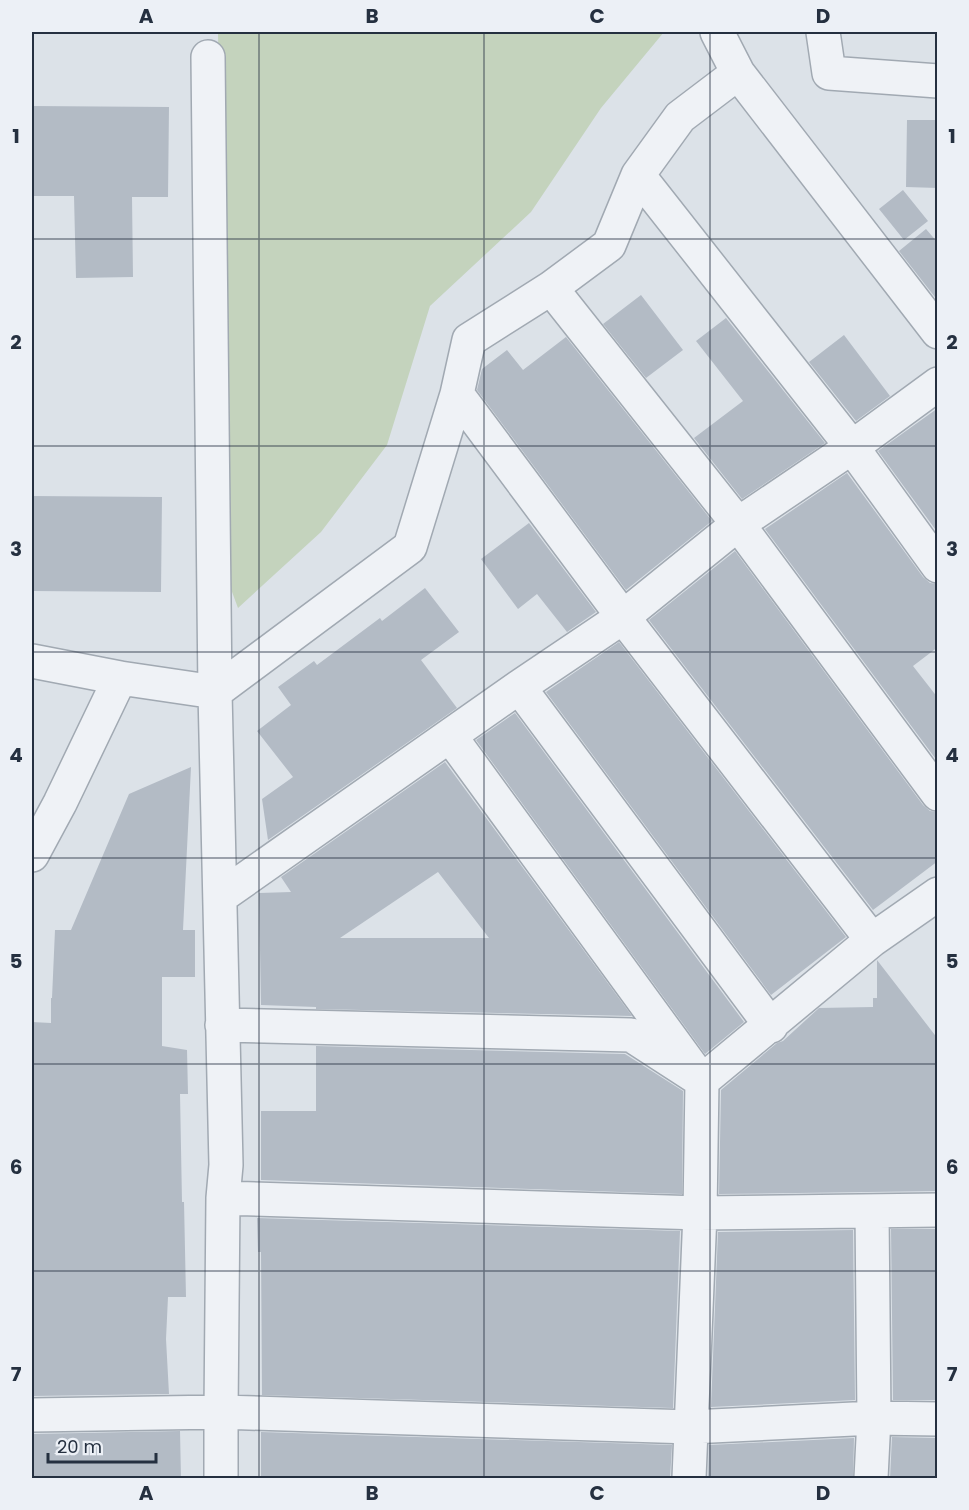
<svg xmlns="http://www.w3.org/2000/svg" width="969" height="1510" font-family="Poppins,sans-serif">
  <rect width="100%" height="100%" fill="#dce2e8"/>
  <path fill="#c4d3bd" d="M218,32H664L601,108L531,212L430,306L387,445L321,532L238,608L225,573Z"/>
  <path fill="#b3bbc5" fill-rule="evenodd" d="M32,106L169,107L168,197H132L133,277L76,278L74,196H32Z
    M907,120H938V188L906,187Z
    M903,190L928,221L904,240L879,209Z
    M926,229L938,243V301L899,251Z
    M641,295L683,350L646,378L603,324Z
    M726,318L825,443L742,499L694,438L743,401L696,341Z
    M844,335L890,396L856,421L809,362Z
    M566,337L712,521L626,590L477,390L482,369L507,350L523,370Z
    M938,408V533L878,451Z
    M847,473L923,577L930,583L938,584V647L913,666L938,698V762L765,529Z
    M32,496L162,497L161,592L32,591Z
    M529,523L596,612L567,632L537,594L518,609L481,559Z
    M735,551L923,805L930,811L938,812V861L873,910L649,620Z
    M425,588L459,632L421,660L457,708L268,840L262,799L293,777L257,731L291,705L278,687L314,661L317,665L380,618L382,621Z
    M619,642L846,937L771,995L546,692Z
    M515,713L744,1022L705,1054L476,740Z
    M445,762L632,1016L316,1009V1007L261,1005L259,893L291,892L281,877ZM438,872L489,938H340Z
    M191,767L183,930H195V977H162V1046L187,1050L188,1094H180L182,1202H184L186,1297H168L166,1339L169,1394L32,1396V1022L51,1023V998H52L55,930H71L129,794Z
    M877,960L938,1039V1191L719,1194L721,1090L777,1043L783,1041L819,1008L873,1007V998H877Z
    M316,1046L625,1054L683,1091L682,1194L261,1180V1111H316Z
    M257,1218L680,1231L673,1408L262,1395L261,1252H258Z
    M891,1229H938V1400H893Z
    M853,1230L855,1400L711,1407L718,1232Z
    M180,1431L181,1479H32V1434Z
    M261,1432L672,1445L670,1479H261Z
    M892,1437L938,1438V1479H890Z
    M854,1438L853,1479H708L709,1445Z"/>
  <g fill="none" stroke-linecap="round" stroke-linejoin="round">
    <defs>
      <path id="street" d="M717,32L738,73L938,332
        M823,32L829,73L938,81
        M638,175L852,447L938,566
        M551,288L738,524L938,794
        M457,394L623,617L872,940
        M32,661L120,678
        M519,687L771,1026
        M450,736L702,1081L700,1213L689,1478
        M32,855L60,803L120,678L215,692L410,547L457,394L469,340L551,288L609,245L638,175L680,117L738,73
        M220,897L519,687L623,617L738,524L852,447L938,384
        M222,1025L631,1035L702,1081L872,940L938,894
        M223,1198L700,1213L938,1210
        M32,1415L221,1412L223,1198L226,1165L215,692L208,57
        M221,1478V1412L691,1427L874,1418L938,1419
        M871,1478L874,1418L872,1212"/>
    </defs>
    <use href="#street" stroke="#a1a9b2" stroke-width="36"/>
    <use href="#street" stroke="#eff2f6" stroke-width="33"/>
  </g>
  <path fill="none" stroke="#253040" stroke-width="1.5" stroke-opacity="0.55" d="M259,32V1478M484,32V1478M710,32V1478M32,239H938M32,446H938M32,652H938M32,858H938M32,1064H938M32,1271H938"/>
  <rect width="969" height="1510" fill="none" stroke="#ecf0f6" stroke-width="66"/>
  <path d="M48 1453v9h108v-9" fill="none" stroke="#253040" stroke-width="3"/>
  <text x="57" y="1453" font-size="18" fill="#253040" stroke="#ecf0f6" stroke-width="4.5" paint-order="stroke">20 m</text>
  <rect x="33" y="33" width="903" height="1444" fill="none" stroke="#253040" stroke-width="2"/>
  <g font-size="20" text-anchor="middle" font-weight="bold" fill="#253040">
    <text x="146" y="23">A</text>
    <text x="372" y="23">B</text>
    <text x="597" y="23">C</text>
    <text x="823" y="23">D</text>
    <text x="16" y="143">1</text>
    <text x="952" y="143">1</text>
    <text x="16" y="349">2</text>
    <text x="952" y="349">2</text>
    <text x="16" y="556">3</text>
    <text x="952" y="556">3</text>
    <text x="16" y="762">4</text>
    <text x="952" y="762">4</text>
    <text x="16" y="968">5</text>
    <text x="952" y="968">5</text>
    <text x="16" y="1174">6</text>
    <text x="952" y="1174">6</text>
    <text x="16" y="1381">7</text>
    <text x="952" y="1381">7</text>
    <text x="146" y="1500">A</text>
    <text x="372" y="1500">B</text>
    <text x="597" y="1500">C</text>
    <text x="823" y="1500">D</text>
  </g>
</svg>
